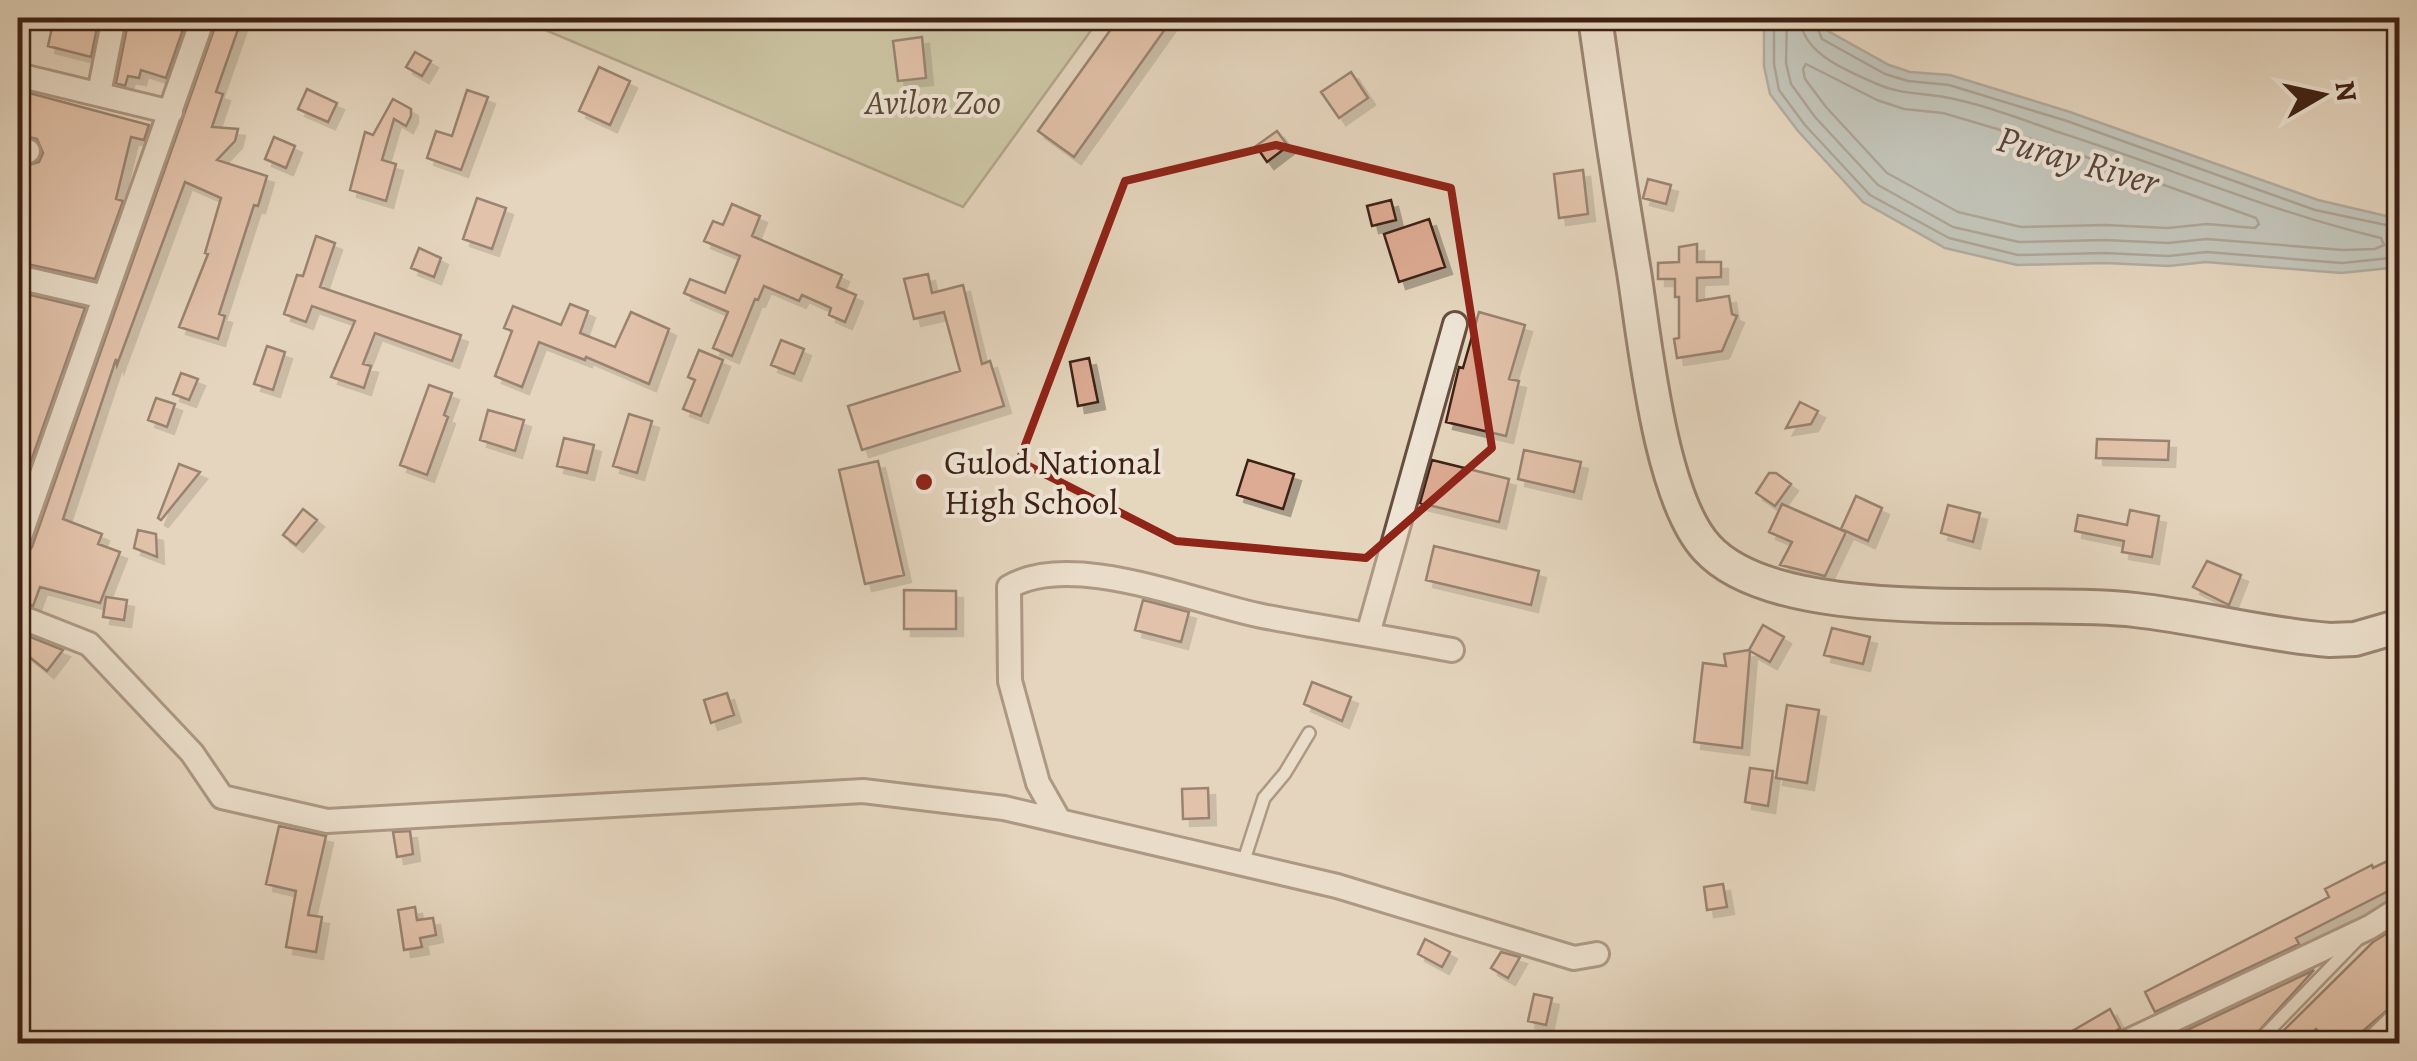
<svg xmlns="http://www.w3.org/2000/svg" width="2417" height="1061" font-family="Alegreya,serif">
  <defs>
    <filter id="shadow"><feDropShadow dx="7" dy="7" stdDeviation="0" flood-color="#0004"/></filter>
  </defs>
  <rect width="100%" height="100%" fill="#e5d6be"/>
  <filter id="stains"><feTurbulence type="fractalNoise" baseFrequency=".002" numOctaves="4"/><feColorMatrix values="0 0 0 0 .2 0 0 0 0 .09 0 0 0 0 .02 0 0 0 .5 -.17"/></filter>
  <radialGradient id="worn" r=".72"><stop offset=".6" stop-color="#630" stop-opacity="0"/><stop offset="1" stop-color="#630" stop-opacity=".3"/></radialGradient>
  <path fill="#b6bd90" stroke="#7a6f52" stroke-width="2.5" d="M517,18H1100L963,207Z"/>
  <path fill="#9cb6bd" stroke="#767a7a" stroke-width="2.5" d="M1764,18H1821L1828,31L1889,65L1910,72L1950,75L2070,112L2318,200L2399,219V267L2341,273L2206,262L2169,266L2105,263L2017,265L1945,248L1863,202L1798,131L1770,94L1764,66Z"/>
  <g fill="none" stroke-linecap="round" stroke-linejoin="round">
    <path stroke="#6d6c69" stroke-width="2.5" d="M1774,18V64L1779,90L1805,125L1870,195L1949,238L2018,255L2105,253L2168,256L2207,252L2342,263L2400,257
      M1787,18L1786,63L1791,84L1815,117L1878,185L1953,227L2019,242L2105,240L2168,243L2207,239L2343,250L2375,249L2384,245L2381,238C2271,212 2168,167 2061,133C2023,120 1983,104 1944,97C1920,93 1899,94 1877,84C1848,71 1802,54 1800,18
      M1813,18L1822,39L1885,74L1908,81L1949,85L2067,121L2315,210L2400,228
      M1806,64L1877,100L1904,109L1943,113L2058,147L2256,218L2259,224L2255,228L2207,224L2168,228L2105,225L2021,227L1958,212L1887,173L1826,107L1805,79L1803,69Z"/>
  </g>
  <path fill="#ddab93" stroke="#3e2115" stroke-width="2.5" filter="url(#shadow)" d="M54,18H99L91,57L48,46Z
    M129,18H187L166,78L141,70L139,78L128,76L125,86L116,83Z
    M218,18H242L216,92L223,94L212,127L238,129L235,141L217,160L267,176L258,206L254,205L219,314L225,316L218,339L179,327L208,254L205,253L221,198L185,182L117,365L116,359L63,519L102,534L98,544L120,552L100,603L40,587L33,606L18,601V557L27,554L32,547Z
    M1119,18H1173L1074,157L1038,131Z
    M922,37L926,78L898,81L893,41Z
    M415,52L431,61L422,76L406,67Z
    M599,67L630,81L610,125L579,111Z
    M1351,72L1368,98L1339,118L1321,92Z
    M307,89L337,103L328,122L298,109Z
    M18,90L149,125L144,140L131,137L116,199L123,201L95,279L18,262V194L25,166L39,162L43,153L37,139L18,134Z
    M467,90L488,97L461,170L427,158L436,131L452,136Z
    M393,99L411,109V116L406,126L394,119L382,160L396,164L386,201L350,190L365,132L373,135Z
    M1277,131L1288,146L1267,162L1256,146Z
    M274,137L295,146L286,168L265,159Z
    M1583,170L1588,214L1559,218L1554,174Z
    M1648,179L1671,185L1666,204L1643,198Z
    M477,198L506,208L492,249L463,239Z
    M1391,200L1396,220L1372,226L1367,206Z
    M732,204L760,216L752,236L842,275L837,287L856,295L845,322L829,315L831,308L802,295L799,301L764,286L758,300L755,299L732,356L713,348L728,312L684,293L690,279L725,293L740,256L704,241L713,221L723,225Z
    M1429,219L1445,267L1399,282L1384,234Z
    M316,236L335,243L320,287L461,335L452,361L375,333L363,364L371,366L364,388L331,377L355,321L312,306L306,322L284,314L297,275L303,276Z
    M1697,244V262H1721V277L1697,278V301L1729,296L1732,314L1737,316L1722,351L1677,358L1674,339L1679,338V297H1675V279H1658V263L1679,262V247Z
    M419,248L441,258L434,277L411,268Z
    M928,274L932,293L963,285L982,364L990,361L1004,406L862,450L848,406L960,371L944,312L914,319L904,279Z
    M18,292L85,308L18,498Z
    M570,304L588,311L580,333L615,347L631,312L669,329L649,384L586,357L585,360L539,342L522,387L495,376L512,331L504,328L513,306L561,325Z
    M1479,312L1525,325L1509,379L1519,381L1506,436L1446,422L1459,367L1463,368Z
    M781,340L804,349L794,374L771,365Z
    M267,346L285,352L273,390L254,384Z
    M699,350L723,360L701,416L683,409L695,380L688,377Z
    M1089,358L1098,402L1078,406L1070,362Z
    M181,373L198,379L189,400L173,394Z
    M429,385L452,393L444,415L448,417L427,475L400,465Z
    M156,398L175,404L167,427L148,420Z
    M1800,402L1818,411L1811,424L1786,428Z
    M488,410L524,420L515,451L480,440Z
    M629,414L652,421L637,473L613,466Z
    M564,438L594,445L587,473L557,466Z
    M2097,439L2169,441L2168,460L2096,458Z
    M1524,450L1581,462L1574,492L1518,479Z
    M1248,460L1294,474L1283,509L1237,495Z
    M1432,460L1509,479L1499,522L1420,503Z
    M878,461L904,575L865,584L839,470Z
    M179,464L200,472L161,520L158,518Z
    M1769,473H1776L1791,484L1775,506L1756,493Z
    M1856,496L1882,508L1868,541L1841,529Z
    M1782,504L1846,532L1825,576L1780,565L1792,542L1769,532Z
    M1948,505L1980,513L1973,542L1941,533Z
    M303,509L317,520L296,545L283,535Z
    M2130,510L2159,516L2152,557L2122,552L2124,541L2075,531L2078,515L2127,525Z
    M138,530L156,534L157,557L134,548Z
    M1434,546L1539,571L1531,605L1426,580Z
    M2207,561L2241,575L2229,605L2193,587Z
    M904,590L956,591V629H904Z
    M106,597L127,600L124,620L103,617Z
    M1143,600L1189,612L1181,642L1135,630Z
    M1763,625L1784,637L1770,662L1750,651L1742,748L1694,742L1703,663L1726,666L1724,654L1749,650Z
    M1832,628L1870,637L1863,664L1824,655Z
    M18,632L63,650L47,671L18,648Z
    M1312,682L1351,697L1342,721L1304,704Z
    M727,693L734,715L711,723L704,700Z
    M1787,705L1819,710L1807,783L1776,778Z
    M1750,768L1773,771L1768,806L1745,802Z
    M1208,788L1209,818L1183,819L1182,789Z
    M279,826L326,836L308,915L322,917L316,952L286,947L296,891L266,884Z
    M410,831L413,854L397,857L393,832Z
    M2400,855V885L2296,938L2299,944L2155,1012L2145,992L2329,897L2325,889L2372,865L2373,868Z
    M1723,884L1727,907L1707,910L1704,887Z
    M415,907L417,920L433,918L436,935L420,938L422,947L404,950L398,910Z
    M2394,929L2400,935V999L2356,1037L2354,1044H2330L2316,1029L2301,1044H2270L2373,942Z
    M1425,939L1450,952L1442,967L1418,954Z
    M1501,952L1520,957L1508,978L1491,968Z
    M2314,970L2247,1044H2215L2207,1035L2192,1044H2170L2168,1039Z
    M1534,994L1552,998L1546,1025L1528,1021Z
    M2110,1009L2120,1028L2110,1035L2107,1044H2050Z
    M2400,1022V1044H2377Z"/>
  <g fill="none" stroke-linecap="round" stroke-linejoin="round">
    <defs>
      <path id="lane" d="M1243,863L1264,798L1285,773L1309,733
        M2256,1044L2358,939
        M2363,1044L2400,1008"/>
      <path id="street" d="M18,75L171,112
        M99,93L114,18
        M18,149L28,151
        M18,277L104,297
        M18,542L203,18
        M18,616L89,644L192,753L222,797L327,821L863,791L1004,808L1337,886L1574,958L1597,954
        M1368,634L1455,324
        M1059,820L1038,783L1010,681L1009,587C1072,550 1193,602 1262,616C1325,628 1389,638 1452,650
        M2122,1044L2370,927L2400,908"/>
      <path id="secondary" d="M1595,18C1607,103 1620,188 1634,272C1645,342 1660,498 1707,548C1781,629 2031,597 2135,610C2200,617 2264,635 2330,640L2355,639L2400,626"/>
    </defs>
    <use href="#lane" stroke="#684e3f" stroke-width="16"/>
    <use href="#street" stroke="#684e3f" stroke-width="28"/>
    <use href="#secondary" stroke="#3e2115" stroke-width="38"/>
    <use href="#lane" stroke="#eee4d5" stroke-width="11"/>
    <use href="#street" stroke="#eee4d5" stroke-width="22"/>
    <use href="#secondary" stroke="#eee4d5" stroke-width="32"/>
  </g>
  <path d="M0 0H2417V1061H0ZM1276,145L1451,188L1492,448L1366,558L1176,541L1019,461L1125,181Z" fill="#e5d6be" fill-opacity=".55" fill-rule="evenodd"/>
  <path fill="none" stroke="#8f2418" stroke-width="8" stroke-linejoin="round" d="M1276,145L1451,188L1492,448L1366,558L1176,541L1019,461L1125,181Z"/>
  <circle fill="#8f2418" stroke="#eee4d5" stroke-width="4" cx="924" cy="482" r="10"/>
  <g text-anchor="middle" stroke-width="8" stroke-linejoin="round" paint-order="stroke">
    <g font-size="35" font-style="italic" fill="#5c4834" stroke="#eee4d5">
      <text x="933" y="114">Avilon Zoo</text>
    </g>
    <g font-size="35" fill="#3e2115" stroke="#eee4d5" text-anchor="start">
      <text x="944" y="474">Gulod National<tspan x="944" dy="40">High School</tspan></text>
    </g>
    <g font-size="38" font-style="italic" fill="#56463f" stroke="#eee4d5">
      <text transform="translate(2078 160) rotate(16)" y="13">Puray River</text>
    </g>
  </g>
  <rect width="2417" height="1061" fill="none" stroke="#e5d6be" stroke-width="60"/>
  <rect x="20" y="20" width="2377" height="1021" fill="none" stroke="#3e2115" stroke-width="5"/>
  <rect x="30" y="30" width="2357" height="1001" fill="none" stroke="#3e2115" stroke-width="2.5"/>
  <g transform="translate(2322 95) rotate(81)" stroke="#eee4d5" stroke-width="8" paint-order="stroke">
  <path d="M0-8L18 38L0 25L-18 38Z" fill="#3e2115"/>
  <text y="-15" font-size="28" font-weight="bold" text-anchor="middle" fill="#3e2115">N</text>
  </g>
  <rect width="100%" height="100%" filter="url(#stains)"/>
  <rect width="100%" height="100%" fill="url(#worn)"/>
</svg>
